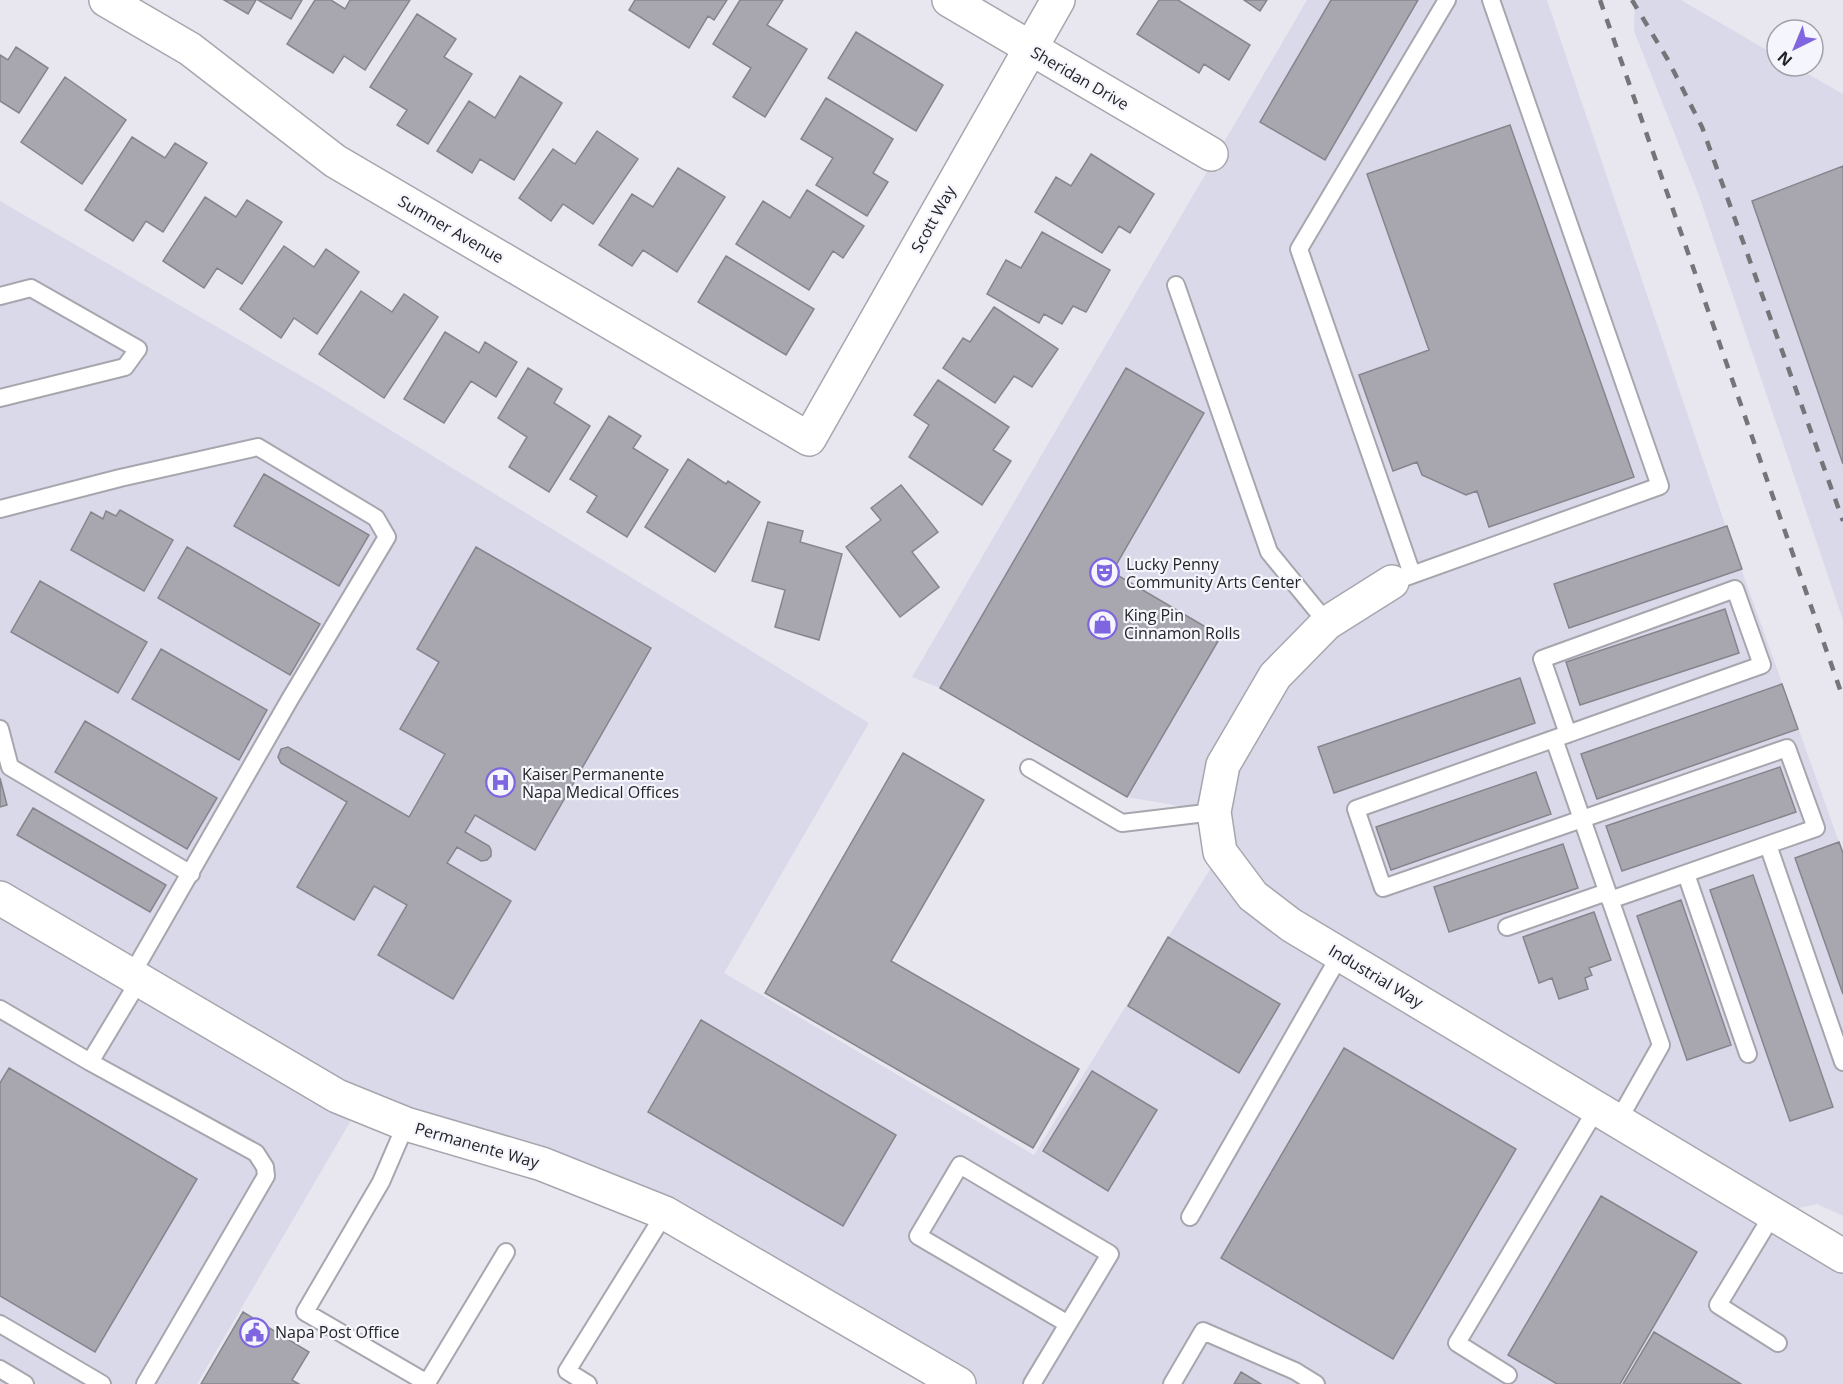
<svg xmlns="http://www.w3.org/2000/svg" width="1843" height="1384" font-family="'Open Sans',sans-serif">
  <rect width="100%" height="100%" fill="#e8e7f0"/>
  <path fill="#dad9e9" d="M1307,0H1547L1718,504L1843,853V1216L1817,1204L1774,1214L1843,1256V1384H959L665,1213L360,1105L197,1384H0V201L317,385L869,723L724,973L1034,1155L1220,853L1214,812L1127,797L940,688L912,677Z
    M1635,0H1681L1777,56V66H1794L1843,94V620L1698,193L1634,31Z"/>
  <path fill="#a8a7af" stroke="#86858d" stroke-width="1.5" d="M224,0H256L248,14Z
    M258,0H302L291,19Z
    M315,0H331L345,9L350,0H410L365,70L344,56L333,73L287,44Z
    M635,0H727L714,20L708,16L689,48L629,10Z
    M740,0H783L767,25L807,49L765,117L733,97L751,68L713,44Z
    M1159,0H1178L1250,45L1229,80L1204,64L1199,73L1137,34Z
    M1244,0H1267L1260,11Z
    M1331,0H1418L1325,160L1260,122Z
    M417,14L456,39L444,57L472,74L428,144L397,125L407,110L370,87Z
    M856,32L943,85L916,131L828,78Z
    M16,47L48,68L19,113L0,101V55L8,60Z
    M520,76L562,103L514,180L480,159L472,173L437,151L469,101L495,118Z
    M65,77L126,120L82,184L21,142Z
    M826,98L893,139L873,173L888,182L867,216L816,185L833,158L801,139Z
    M1510,125L1634,477L1489,527L1477,491L1466,495L1422,475L1417,462L1393,471L1359,375L1429,350L1367,174Z
    M597,131L638,159L593,224L563,204L551,221L519,198L553,149L575,164Z
    M132,137L165,158L175,143L207,163L163,232L146,221L133,241L85,210Z
    M1091,154L1154,194L1130,233L1119,226L1102,253L1035,212L1056,177L1071,186Z
    M1843,166V464L1752,201Z
    M678,168L725,197L677,272L643,250L632,266L599,245L632,194L653,207Z
    M807,190L864,226L843,258L833,251L809,290L736,244L763,201L790,218Z
    M205,197L236,217L247,200L282,222L242,284L217,268L204,288L163,261Z
    M1042,232L1110,270L1086,312L1073,306L1062,324L1044,314L1039,323L987,294L1006,260L1021,268Z
    M284,246L314,267L326,249L359,272L317,334L294,318L281,338L240,309Z
    M726,256L814,309L786,355L698,302Z
    M361,291L392,312L404,294L438,317L384,398L319,354Z
    M994,307L1058,349L1032,387L1014,376L995,403L943,368L963,338L970,342Z
    M445,332L479,353L485,342L517,362L496,397L471,381L444,423L404,399Z
    M528,368L562,389L554,403L590,426L549,492L509,467L527,437L498,418Z
    M1126,368L1204,413L1112,572L1221,636L1127,797L940,688Z
    M938,380L1009,427L993,450L1011,461L982,505L909,457L929,425L914,415Z
    M609,416L641,436L633,448L668,470L627,537L587,512L597,496L570,479Z
    M688,459L726,484L728,481L760,502L715,572L645,527Z
    M264,474L369,535L339,586L234,526Z
    M901,485L938,532L912,552L939,587L900,617L846,547L881,520L871,508Z
    M120,510L173,540L144,591L71,550L91,512L103,519L106,511L116,516Z
    M768,522L803,531L800,542L842,554L819,640L775,627L785,590L752,581Z
    M1727,526L1742,569L1569,628L1554,584Z
    M187,547L320,624L290,675L158,598Z
    M476,547L651,648L535,850L475,815L465,832L489,846L491,850V856L487,860L481,861L457,847L447,863L511,901L453,999L378,955L407,905L374,886L354,920L297,887L347,802L281,763L278,757L281,749L288,747L409,817L445,754L400,729L439,662L417,649Z
    M40,581L147,642L118,693L11,632Z
    M1725,609L1739,653L1580,705L1566,662Z
    M161,649L267,710L239,760L132,699Z
    M1520,678L1535,723L1334,793L1318,747Z
    M1782,684L1798,729L1597,799L1581,754Z
    M85,721L217,798L187,849L55,772Z
    M903,753L984,800L891,961L1079,1069L1033,1148L765,993Z
    M1780,767L1796,812L1622,871L1606,826Z
    M1536,772L1551,814L1391,870L1376,827Z
    M0,778L7,805L0,807Z
    M33,808L166,885L150,912L17,835Z
    M1839,842L1843,853V994L1795,858Z
    M1563,844L1578,888L1449,932L1434,887Z
    M1753,875L1833,1107L1790,1121L1710,890Z
    M1681,900L1731,1045L1687,1060L1637,916Z
    M1594,912L1611,960L1589,968L1592,975L1585,978L1588,989L1559,999L1552,978L1539,983L1523,937Z
    M1168,937L1280,1004L1239,1073L1128,1006Z
    M701,1020L896,1135L843,1226L648,1112Z
    M1344,1048L1516,1149L1393,1359L1221,1258Z
    M9,1068L197,1179L95,1352L0,1296V1083Z
    M1092,1071L1157,1110L1108,1191L1043,1151Z
    M1601,1196L1697,1252L1620,1384H1557L1508,1355Z
    M243,1312L309,1352L292,1380L299,1384H201Z
    M1654,1332L1741,1384H1623Z
    M1241,1372L1261,1384H1234Z"/>
  <g fill="none" stroke-linecap="round" stroke-linejoin="round">
    <defs>
      <path id="service" d="M1176,285L1269,552L1327,623
        M0,296L31,288L138,349L125,367L0,398
        M0,509L120,478L258,447L376,518L387,537L290,699L132,974
        M1412,574L1299,249L1447,0
        M1392,582L1660,486L1491,0
        M0,729L10,767L191,874
        M1568,734L1542,659L1735,589L1762,665L1356,809L1383,888L1787,748L1816,828L1610,900
        M1554,739L1661,1045L1618,1121
        M1029,768L1122,823L1214,812
        M1768,845L1843,1062
        M1686,874L1748,1054
        M1507,927L1607,892
        M140,979L90,1062L256,1153L265,1167L266,1176L145,1384
        M0,1009L90,1062
        M406,1124L381,1182L305,1312L427,1383L506,1252
        M1773,1214L1718,1305L1778,1343
        M1190,1217L1340,955
        M0,1324L102,1384
        M0,1369L25,1384
        M1508,1375L1457,1343L1597,1108
        M588,1384L567,1371L665,1213
        M1032,1384L1110,1254L960,1165L918,1236L1068,1324
        M1172,1384L1203,1331L1295,1371L1316,1384"/>
      <path id="minor" d="M106,0L190,49L335,161L809,439L1058,0
        M949,0L1211,154
        M1392,582L1327,623L1275,676L1223,765L1214,812L1220,852L1253,896L1291,925L1843,1256
        M0,898L337,1096L406,1124L542,1164L665,1213L959,1384"/>
    </defs>
    <use href="#service" stroke="#a7a6ae" stroke-width="20"/>
    <use href="#minor" stroke="#a7a6ae" stroke-width="36"/>
    <use href="#service" stroke="#fff" stroke-width="16"/>
    <use href="#minor" stroke="#fff" stroke-width="33"/>
    <path stroke="#747479" stroke-width="4.5" stroke-dasharray="10 10" stroke-linecap="butt" d="M1600,0L1843,698
      M1632,0L1668,60L1702,127L1843,521"/>
  </g>
  <defs>
    <symbol id="theatre-ring" viewBox="-11 -11 22 22"><circle r="9.5" fill="#f5f5fd" stroke="#8065e0" stroke-width="1.5"/><path d="M-5-5.5Q0-4 5-5.5V0Q5 5 0 6Q-5 5-5 0ZM-3.3-2.5H-1v1.5H-3.3ZM1-2.5H3.3v1.5H1ZM-2.8 1Q0 5.5 2.8 1Z" fill="#8065e0"/></symbol>
    <symbol id="shop-ring" viewBox="-11 -11 22 22"><circle r="9.5" fill="#f5f5fd" stroke="#8065e0" stroke-width="1.5"/><path d="M-5-2.5h2.3a2.7 3.5 0 0 1 5.4 0H5L5.5 6h-11ZM-1.5-2.5h3a1.5 2.3 0 0 0-3 0Z" fill="#8065e0"/></symbol>
    <symbol id="hospital-ring" viewBox="-11 -11 22 22"><circle r="9.5" fill="#f5f5fd" stroke="#8065e0" stroke-width="1.5"/><path d="M-5-5h3v3.5h4V-5h3V5h-3V1.5h-4V5h-3Z" fill="#8065e0"/></symbol>
    <symbol id="civic-ring" viewBox="-11 -11 22 22"><circle r="9.5" fill="#f5f5fd" stroke="#8065e0" stroke-width="1.5"/><path d="M-.6-6.5H3V-4.5H.6V-3L4-1V1h2V6H-6V1h2V-1L-.6-3ZM-1.2 2.5V6h2.4V2.5Z" fill="#8065e0"/></symbol>
  </defs>
  <g fill-rule="evenodd">
    <use href="#theatre-ring" x="1088" y="556" width="33" height="33"/>
    <use href="#shop-ring" x="1086" y="608" width="33" height="33"/>
    <use href="#hospital-ring" x="484" y="766" width="33" height="33"/>
    <use href="#civic-ring" x="238" y="1316" width="33" height="33"/>
  </g>
  <g text-anchor="middle" stroke-width="4.5" stroke-linejoin="round" paint-order="stroke">
    <g font-size="16" fill="#242427" stroke="#f5f5fd">
      <text transform="translate(1080 78) rotate(30)" y="6">Sheridan Drive</text>
      <text transform="translate(933 219) rotate(-61)" y="6">Scott Way</text>
      <text transform="translate(451 229) rotate(30)" y="6">Sumner Avenue</text>
      <text transform="translate(1376 976) rotate(31)" y="6">Industrial Way</text>
      <text transform="translate(477 1145) rotate(16)" y="6">Permanente Way</text>
    </g>
    <g font-size="16" fill="#242427" stroke="#f5f5fd" text-anchor="start">
      <text x="1126" y="570">Lucky Penny<tspan x="1126" dy="18">Community Arts Center</tspan></text>
      <text x="1124" y="621">King Pin<tspan x="1124" dy="18">Cinnamon Rolls</tspan></text>
      <text x="522" y="780">Kaiser Permanente<tspan x="522" dy="18">Napa Medical Offices</tspan></text>
      <text x="275" y="1338">Napa Post Office</text>
    </g>
  </g>
  <g transform="translate(1795 48) rotate(223)"><circle r="28" fill="#f5f5fd" stroke="#a1a1a7" stroke-width="1.5"/>
  <path d="M0-4.5L10 22L0 15L-10 22Z" fill="#8065e0"/>
  <text y="-9" font-size="16" font-weight="bold" text-anchor="middle" fill="#242427">N</text>
  </g>
</svg>
